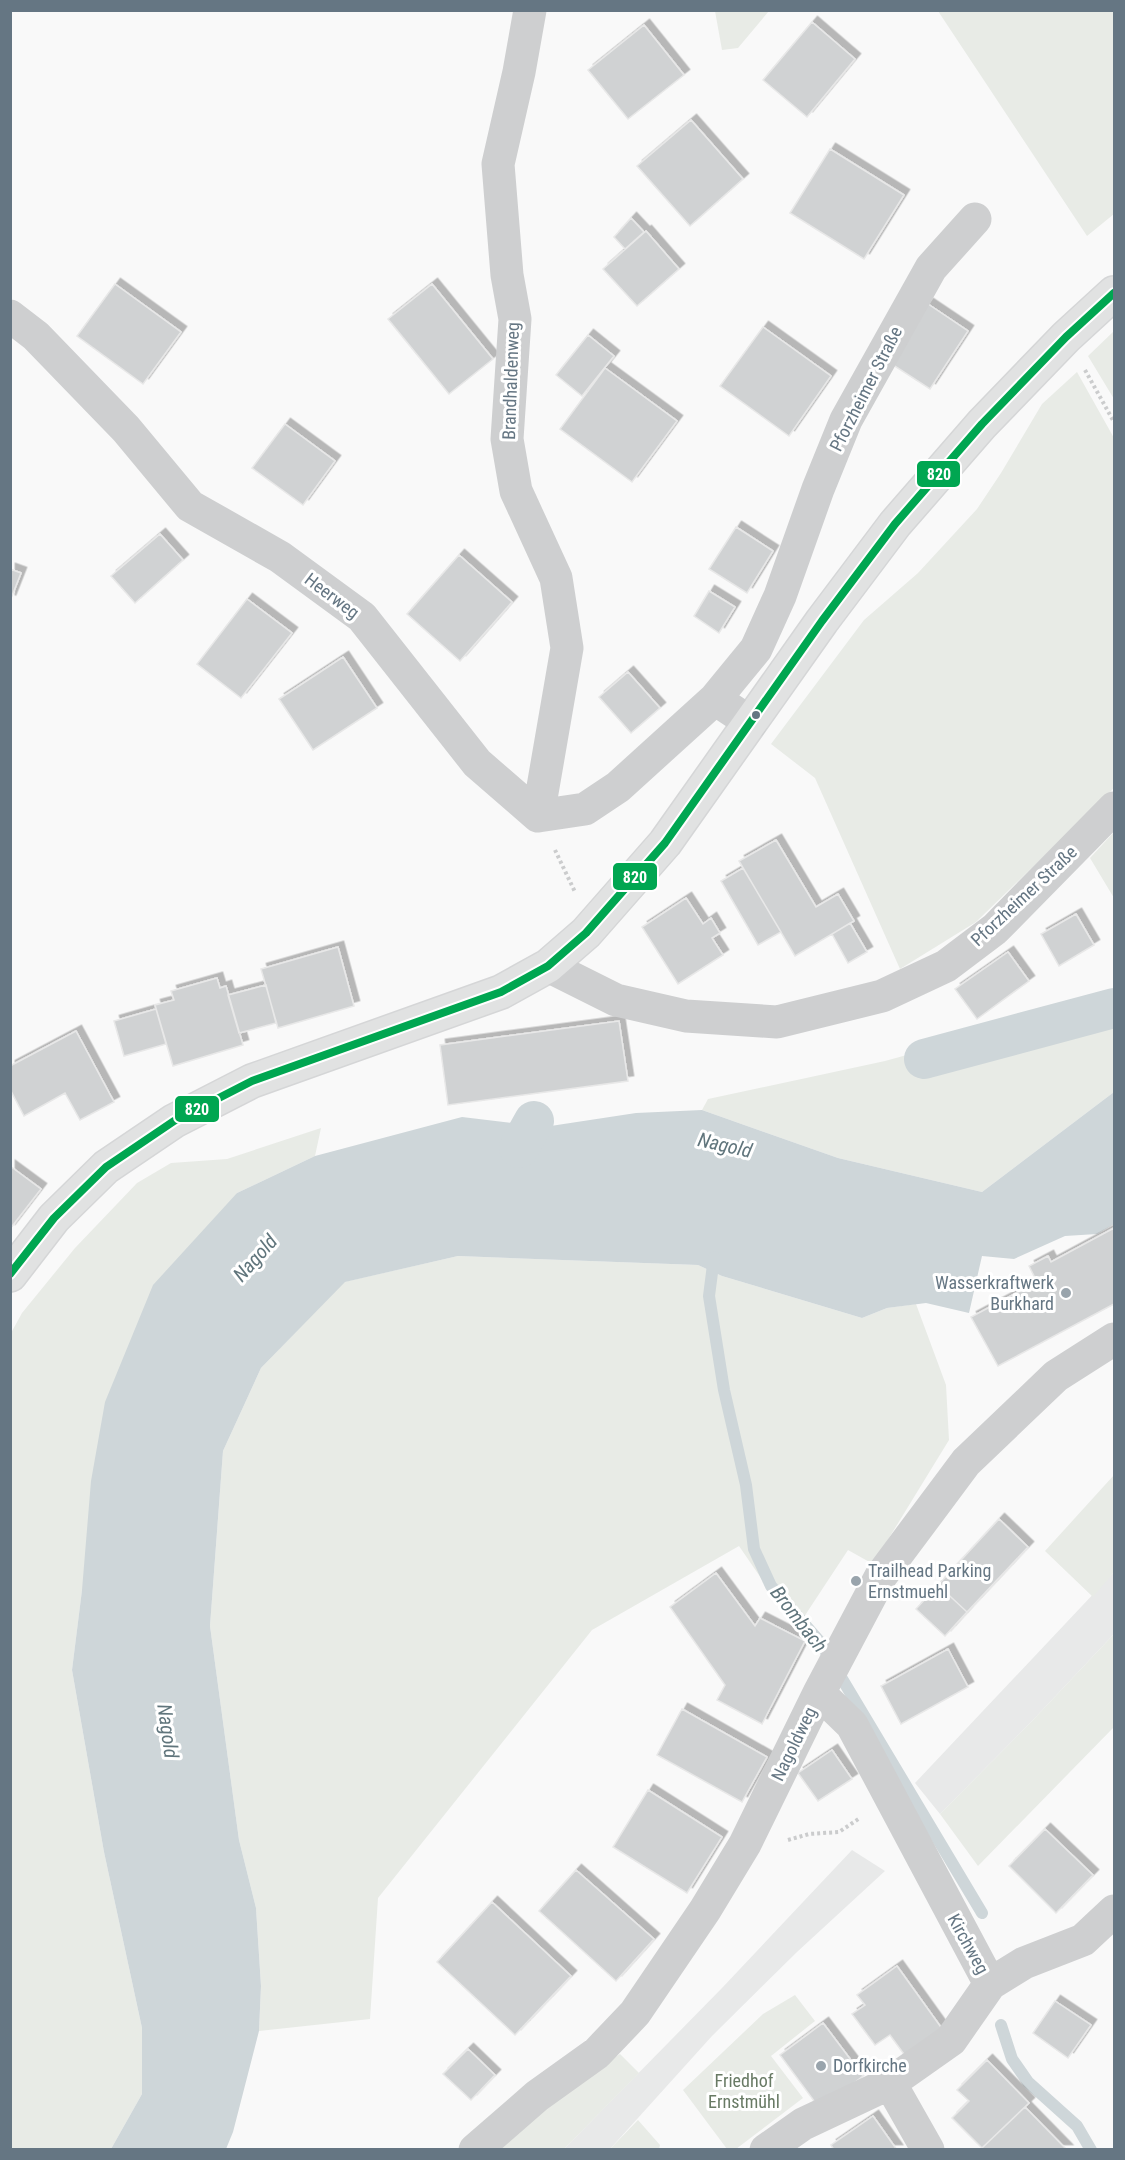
<svg xmlns="http://www.w3.org/2000/svg" width="1125" height="2160" font-family="'Roboto Condensed',sans-serif">
  <defs>
    <filter id="shadow"><feDropShadow dx="5.5" dy="-5.5" stdDeviation="0" flood-color="#0004"/></filter>
  </defs>
  <rect width="100%" height="100%" fill="#f9f9f9"/>
  <path fill="#e8e9e9" d="M1114,1572V1634L1032,1721L940,1814L915,1783Z
    M852,1850L885,1871L797,1952L712,2036L610,2149H564L722,1988Z"/>
  <path fill="#e8ebe6" d="M715,11V10L769,11L738,48L722,50Z
    M938,11H1114V214L1087,236Z
    M1114,331V399L1088,356Z
    M1077,372L1114,438V788L976,922L900,969L815,778L771,744L864,620L918,573L977,509L1001,473L1042,404Z
    M1114,832V898L1090,858Z
    M1114,1022V1092L982,1192L838,1158L702,1110L708,1099L885,1061L914,1053L925,1071Z
    M321,1128L315,1156L237,1193L82,1590L72,1670L104,1852L142,2028V2094L111,2149L11,2150V1333L22,1313L75,1248L137,1183L171,1163L227,1159Z
    M458,1256L698,1265L722,1276L862,1318L887,1308L916,1304L946,1385L949,1440L873,1564L848,1550L796,1629L739,1546L592,1630L378,1898L370,2019L259,2031L261,1986L256,1908L239,1840L210,1626L223,1451L261,1368L344,1282Z
    M1114,1475V1572L1093,1597L1045,1551Z
    M1114,1634V1727L978,1866L940,1814L1032,1721Z
    M795,1995L815,2021L771,2056L803,2098L736,2149H727L683,2090L763,2014Z
    M620,2054L639,2073L564,2149L489,2150L554,2096Z
    M638,2120L660,2145L659,2149H610Z"/>
  <path fill="#ced6d9" d="M1114,1092V1224L1097,1234L1065,1236L1014,1259L982,1256L969,1313L926,1303L887,1308L862,1318L722,1276L698,1265L458,1256L345,1282L261,1368L223,1451L210,1626L239,1840L256,1908L261,1986L259,2031L233,2132L226,2149H111L142,2094V2028L104,1852L72,1670L82,1590L91,1481L105,1402L153,1285L237,1193L315,1156L462,1117L544,1127L636,1113L702,1110L838,1158L982,1192Z"/>
  <g fill="none" stroke-linecap="round" stroke-linejoin="round">
    <path stroke="#ced6d9" stroke-width="12" d="M714,1257L709,1296L724,1390L746,1485L754,1549L771,1586L820,1642L982,1913
      M1001,2025L1012,2059L1028,2082L1077,2126L1091,2150"/>
    <path stroke="#ced6d9" stroke-width="40" d="M924,1059L1114,1008
      M519,1148L534,1121"/>
  </g>
  <path fill="#d0d2d3" stroke="#e8e8e8" stroke-width="1.5" filter="url(#shadow)" d="M812,22L855,59L807,117L763,80Z
    M644,25L684,75L628,119L588,70Z
    M691,120L743,179L690,226L637,166Z
    M830,149L904,195L864,259L790,213Z
    M631,218L644,232L625,249L614,237Z
    M646,231L679,269L637,306L603,269Z
    M115,284L181,332L143,384L77,336Z
    M432,284L493,359L449,394L388,319Z
    M928,304L968,331L930,389L890,363Z
    M763,327L831,376L789,436L720,386Z
    M588,335L614,356L582,396L556,375Z
    M605,368L677,421L632,482L560,429Z
    M285,424L335,461L303,505L252,468Z
    M736,527L773,551L747,593L709,569Z
    M160,534L183,560L135,603L111,576Z
    M459,555L512,602L460,661L407,614Z
    M10,569L21,573L10,601Z
    M709,591L735,607L719,633L694,616Z
    M247,599L292,633L241,698L197,664Z
    M343,657L377,708L313,750L279,699Z
    M628,672L660,708L631,733L599,697Z
    M776,840L816,907L838,894L854,921L795,956L739,861Z
    M743,868L781,932L758,945L721,881Z
    M686,898L703,924L711,918L720,933L712,938L723,955L678,984L642,927Z
    M1076,914L1094,945L1059,966L1041,934Z
    M850,923L867,952L848,963L832,934Z
    M338,947L354,1006L278,1028L261,969Z
    M1008,952L1029,981L977,1019L955,989Z
    M217,978L220,988L226,986L243,1045L173,1066L155,1005L174,1000L171,991Z
    M266,985L276,1023L239,1033L228,995Z
    M156,1009L166,1044L124,1056L114,1021Z
    M619,1021L628,1081L448,1105L440,1045Z
    M76,1031L114,1102L80,1120L65,1093L24,1116L10,1089V1066Z
    M10,1166L41,1189L10,1229Z
    M1114,1228V1304L998,1366L971,1317L1037,1282L1029,1266L1048,1256L1051,1262Z
    M999,1519L1028,1547L967,1612L938,1585Z
    M716,1573L755,1626L760,1618L805,1641L762,1724L717,1700L725,1685L670,1607Z
    M938,1585L967,1612L945,1636L916,1609Z
    M948,1649L968,1687L901,1724L881,1686Z
    M682,1709L767,1757L742,1802L657,1755Z
    M832,1750L852,1779L818,1801L798,1773Z
    M648,1790L722,1837L687,1893L613,1847Z
    M1045,1829L1093,1875L1056,1913L1009,1866Z
    M576,1870L654,1939L616,1981L539,1911Z
    M492,1902L571,1976L515,2035L437,1962Z
    M897,1966L943,2030L906,2057L890,2035L875,2045L852,2014L865,2005L857,1995Z
    M1055,2001L1091,2025L1068,2058L1033,2033Z
    M823,2023L863,2076L820,2109L780,2055Z
    M468,2049L495,2075L471,2100L443,2074Z
    M987,2060L1029,2103L982,2148L952,2118L969,2101L957,2090Z
    M1025,2107L1067,2150H981L982,2148Z
    M873,2116L897,2150H834L831,2145Z"/>
  <g fill="none" stroke-linecap="round" stroke-linejoin="round">
    <defs>
      <path id="major" d="M10,1275L54,1218L106,1167L174,1121L252,1081L501,992L548,966L586,933L665,843L822,621L895,524L982,424L1066,337L1114,293"/>
    </defs>
    <use href="#major" stroke="#d5d6d7" stroke-width="36"/>
    <path stroke="#cbcccd" stroke-width="4" stroke-dasharray="3 3" stroke-linecap="butt" d="M1085,370L1114,422
      M555,850L575,892
      M788,1840L809,1834L839,1832L860,1818"/>
    <path stroke="#cecfd0" stroke-width="33" d="M530,10L519,72L498,164L507,275L515,319L507,439L516,491L556,578L567,648L538,816
      M10,316L36,336L126,429L190,506L280,557L362,617L477,763L538,816
      M715,699L756,649L780,596L818,489L846,420L931,268L975,219
      M538,816L585,809L618,787L715,699L751,723
      M548,966L616,1000L686,1016L777,1022L882,996L946,966L995,929L1114,808
      M819,1693L852,1725L990,1984
      M890,2083L928,2150
      M475,2150L537,2096L597,2053L635,2013L705,1910L745,1844L819,1693L881,1576L966,1462L1056,1376L1114,1339
      M766,2150L803,2124L890,2083L951,2040L990,1984L1024,1963L1083,1940L1114,1911"/>
    <use href="#major" stroke="#e1e2e2" stroke-width="33"/>
    <defs>
      <path id="bus-1" d="M10,1274L54,1218L106,1167L174,1121L252,1081L501,992L548,966L586,933L665,843L822,621L895,524L982,424L1066,337L1114,293"/>
    </defs>
    <use href="#bus-1" stroke="#fff" stroke-width="12"/>
    <use href="#bus-1" stroke="#00a651" stroke-width="8"/>
  </g>
  <circle fill="#657683" stroke="#fff" stroke-width="2" cx="756" cy="715" r="5"/>
  <g fill="#99a4ac" stroke="#fff" stroke-width="2">
    <circle cx="1066" cy="1293" r="6"/>
    <circle cx="856" cy="1581" r="6"/>
    <circle cx="821" cy="2066" r="6"/>
  </g>
  <g text-anchor="middle" stroke-width="6" stroke-linejoin="round" paint-order="stroke">
    <g font-size="18" fill="#657683" stroke="#fff">
      <text transform="translate(511 381) rotate(-88)" y="6">Brandhaldenweg</text>
      <text transform="translate(866 389) rotate(-63)" y="6">Pforzheimer Straße</text>
      <text transform="translate(332 596) rotate(37)" y="6">Heerweg</text>
      <text transform="translate(1024 896) rotate(-43)" y="6">Pforzheimer Straße</text>
      <text transform="translate(794 1744) rotate(-64)" y="6">Nagoldweg</text>
      <text transform="translate(968 1944) rotate(61)" y="6">Kirchweg</text>
    </g>
    <g font-size="18" fill="#657683" stroke="#fff" text-anchor="start">
      <text x="1054" y="1289" text-anchor="end">Wasserkraftwerk<tspan x="1054" dy="21">Burkhard</tspan></text>
      <text x="868" y="1577">Trailhead Parking<tspan x="868" dy="21">Ernstmuehl</tspan></text>
      <text x="833" y="2072">Dorfkirche</text>
    </g>
    <g font-size="18" fill="#687a64" stroke="#fff">
      <text x="744" y="2087">Friedhof<tspan x="744" dy="21">Ernstmühl</tspan></text>
    </g>
    <g font-size="20" font-style="italic" fill="#60757c" stroke="#fff">
      <text transform="translate(725 1145) rotate(13)" y="7">Nagold</text>
      <text transform="translate(255 1258) rotate(-48)" y="7">Nagold</text>
      <text transform="translate(799 1619) rotate(52)" y="7">Brombach</text>
      <text transform="translate(168 1731) rotate(82)" y="7">Nagold</text>
    </g>
  </g>
  <g stroke="#fff" stroke-width="2">
    <rect x="916" y="460" width="45" height="28" rx="6" fill="#00a651"/>
    <rect x="612" y="862" width="46" height="29" rx="6" fill="#00a651"/>
    <rect x="174" y="1095" width="46" height="28" rx="6" fill="#00a651"/>
  </g>
  <g font-size="16" text-anchor="middle" font-weight="bold" fill="#fff">
    <text x="939" y="480">820</text>
    <text x="635" y="883">820</text>
    <text x="197" y="1115">820</text>
  </g>
  <rect width="1125" height="2160" fill="none" stroke="#657683" stroke-width="24"/>
</svg>
